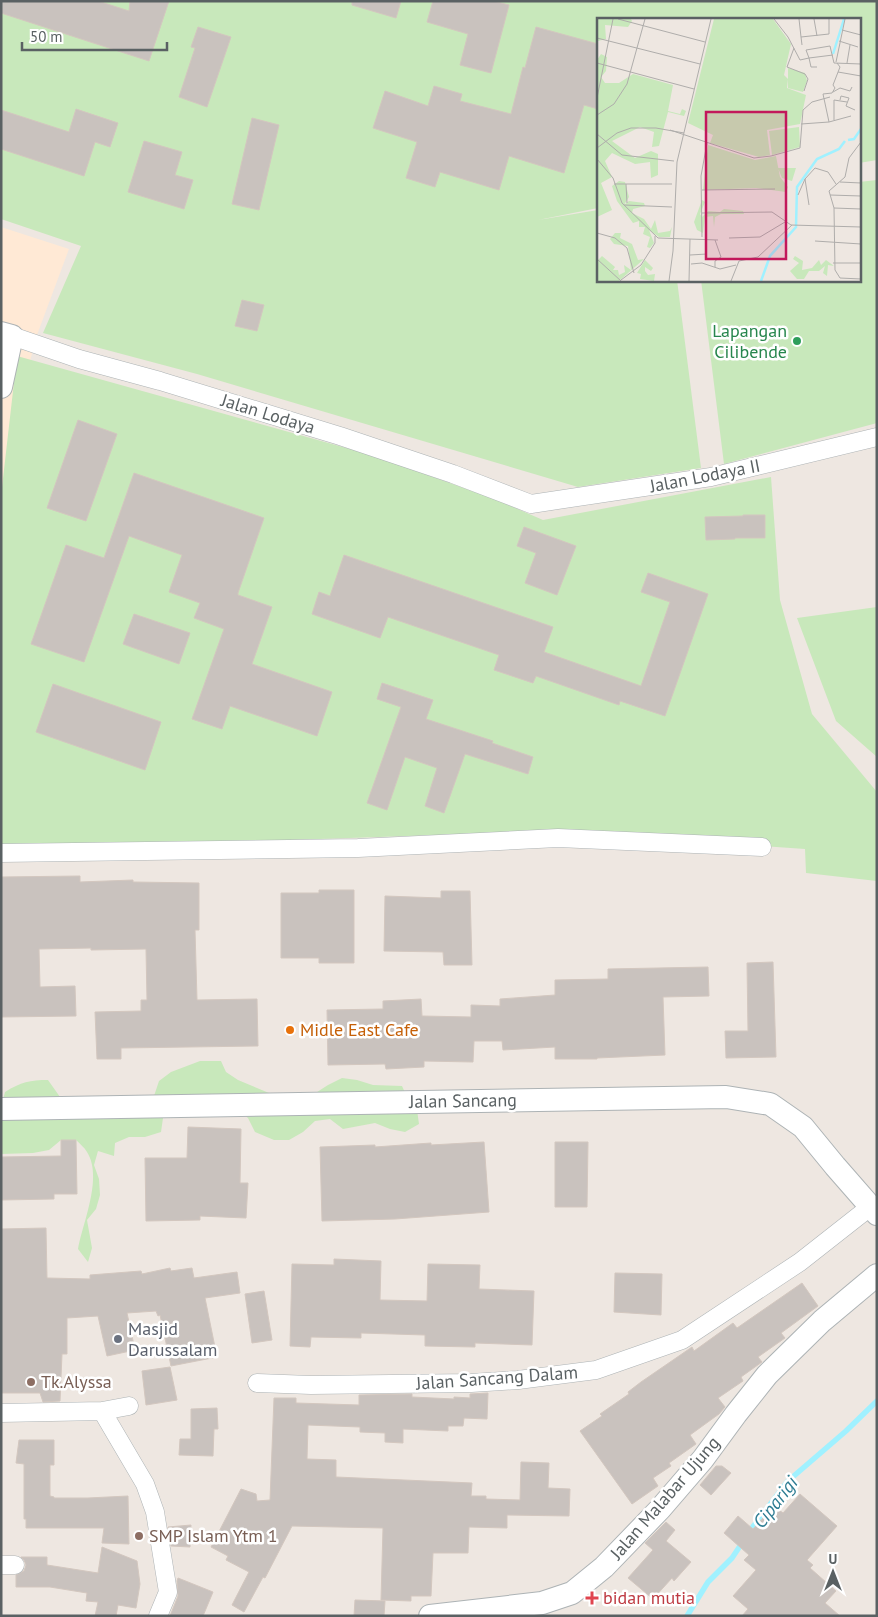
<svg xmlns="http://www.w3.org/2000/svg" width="878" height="1617" font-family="'PT Sans',sans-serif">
  <rect width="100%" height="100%" fill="#eee7e1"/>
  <path fill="#ffe9d5" d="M1,227L69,249L37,335L30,361L1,557Z"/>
  <path fill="#c8e8bb" d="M1,1H877V160L859,163V19H598V208L538,220L598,210V280H677L701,468L578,487L197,374L43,333L81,246L1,219Z
    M877,180V423L724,464L701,280H859V182Z
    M17,356L375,456L497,500L543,520L771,477L780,600L812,714L877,792V881L806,873L805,849L552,831L1,850V496Z
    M877,607V757L836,721L797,618Z
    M200,1061H221L226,1072L238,1080L269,1093L314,1094L328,1085L342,1078L357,1080L373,1085L402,1086L408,1099L417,1110L419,1124L405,1132L390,1129L375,1123L343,1129L330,1119L315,1121L303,1132L289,1140H274L255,1132L248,1118L234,1107H174L163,1118L161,1132L145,1137H129L115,1143L114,1156L98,1151L94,1165L99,1179L100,1195L96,1209L87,1220L92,1248L88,1262L78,1249C83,1222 103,1177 87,1152C84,1147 80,1144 76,1140H61L49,1150L33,1153L1,1154V1108L5,1092C21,1082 30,1080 48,1080L65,1104L154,1096L159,1081L171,1072Z"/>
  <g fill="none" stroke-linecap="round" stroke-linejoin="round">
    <path stroke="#a0f1ff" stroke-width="5.5" d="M687,1616L708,1582L732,1558L752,1528L788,1481L846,1431L877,1401"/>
  </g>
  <path fill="#c9c2be" stroke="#d3c7bf" d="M1,1H98L129,11L130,1H169L149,61L1,13Z
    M352,1H401L396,18L352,5Z
    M433,1H493L509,5L491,73L460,65L468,34L427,22Z
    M198,27L231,37L207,107L179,97L195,48L191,47Z
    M536,27L598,44V109L584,105L564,173L509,156L499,190L440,172L435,187L406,178L417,142L373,128L385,91L428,106L434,86L462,94L460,101L511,114L523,67L525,68Z
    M76,109L118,123L110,147L95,142L84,176L1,149V110L69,132Z
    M252,118L279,125L259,210L232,204Z
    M144,141L182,152L175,175L193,180L184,209L128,192Z
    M242,300L264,305L257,331L235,326Z
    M78,420L117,434L86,521L47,508Z
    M134,473L264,518L238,593V595L272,607L252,664L332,692L317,736L230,706L222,729L192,719L224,629L194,618L200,603L169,592L182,555L129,536L84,662L31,644L66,545L104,558Z
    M743,515H765V538H735V539L706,540L705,517L743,516Z
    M524,527L576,546L557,595L525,583L536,553L517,546Z
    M344,555L553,627L544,652L641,686L670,602L641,592L648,573L708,594L665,716L620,701L619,705L536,676L533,683L494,670L499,655L388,617L380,638L312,614L319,592L330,596Z
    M134,614L190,633L179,664L123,644Z
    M382,683L433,700L426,719L493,741L492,743L533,757L528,774L465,754L444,813L425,806L437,768L405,757L387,810L367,803L401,707L377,699Z
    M53,684L161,722L145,770L36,732Z
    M80,876V882L133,880V882L199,883V930H195L197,1000L257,999L258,1046L121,1048V1059H97L95,1012L141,1011V1000H147L146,949L91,950V948L39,949L40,987L75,986L76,1016L1,1017V877Z
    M319,890H354V963H319V958H281V893H319Z
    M441,891H470L472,965H444L443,952L384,951L385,896L441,898Z
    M773,962L776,1057L726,1058L725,1031H748L747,963Z
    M708,967L709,996L663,997L665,1055L597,1058V1059H555V1047L503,1050L502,1041H474L473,1062L424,1061V1067L386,1069L385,1064L328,1065L327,1010L383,1009V1001L421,999L422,1016L471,1017V1005L500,1006V999L555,995V980L608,979V969Z
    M188,1127L241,1129L240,1183H248L246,1218L200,1216V1220L146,1221L145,1158H187Z
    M61,1140H76L77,1194H54V1199L1,1200V1157L61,1156Z
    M484,1142L489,1212L395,1219L322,1221L320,1147L375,1145V1147L431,1143V1145Z
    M555,1142H588L587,1207H555Z
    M46,1228L47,1278L90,1279V1275L141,1271L142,1274L170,1268L171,1271L192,1268L194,1278L237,1272L240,1293L205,1298L217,1357L171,1366L160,1315L158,1316L156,1311L127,1313L135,1350L107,1356L98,1316L67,1318V1354H62L60,1401L43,1402L40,1393H1V1229Z
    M334,1259L381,1261L380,1300L427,1301L428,1264L480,1265L479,1289L534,1291L532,1345L475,1343V1347L425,1346V1335L361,1333V1338L311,1337L310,1347L290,1346L292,1264L334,1265Z
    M615,1273L662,1274L661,1315L614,1312Z
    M802,1283L818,1306L781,1333L785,1338L758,1357L762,1362L741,1377L743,1381L718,1398L725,1407L719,1414L690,1435L696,1444L669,1463L671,1466L653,1478L658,1486L632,1504L580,1431L602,1416L600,1414L629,1394L628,1392L641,1382L692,1347L694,1351L733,1323L737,1328Z
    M264,1291L272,1340L252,1343L245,1294Z
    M170,1367L177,1400L146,1405L142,1371Z
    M488,1393L487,1419L464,1418L463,1426H448V1431L403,1429V1443L385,1442V1433L360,1432V1427L308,1425L307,1459L336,1460V1477L472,1483L471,1496H486V1499L520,1500L521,1462L549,1463L548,1488L570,1489L569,1516L507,1515V1528L469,1527L468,1553H433L431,1596H411V1601L381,1600L383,1528L292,1526L265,1578L263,1577L244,1612L232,1605L249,1572L226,1560L228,1556L211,1547L241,1489L256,1494L257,1501L270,1500L274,1398H296V1403L359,1405V1395L412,1394V1397L454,1399V1397L470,1398V1394Z
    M217,1408L218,1429H214L213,1456L179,1455L180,1439H191V1409Z
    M19,1440H54V1465H50V1496L54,1497V1498H88L128,1496L129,1544L102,1543L104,1528H26V1519H24V1464L16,1463Z
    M716,1466H722L731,1473L711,1495L700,1485Z
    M800,1494L837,1526L807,1560L813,1565L810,1568L836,1591L825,1603L840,1616H742L748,1609L733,1596L756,1570L744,1560L749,1555L724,1533L738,1516L753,1529L774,1506L783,1513Z
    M666,1522L675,1530L666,1541L691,1562L674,1581L672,1578L653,1599L628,1578L653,1550L645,1543Z
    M191,1525L190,1547L171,1546L168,1527Z
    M102,1547L137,1561L140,1584L136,1608L118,1605L116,1616H95L98,1602L86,1601L87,1593L50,1587H16V1575L24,1571L26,1565L24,1560L21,1557H47V1565L98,1573Z
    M178,1578L213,1592L203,1616H170L178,1596L177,1581Z
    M355,1600L385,1601L384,1616H354Z"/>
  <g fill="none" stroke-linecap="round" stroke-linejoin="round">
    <defs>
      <path id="minor" d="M12,336L79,359L160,381L340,436L453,474L531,504L711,477L877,437
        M1,853L358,848L558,838L762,847
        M257,1383L311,1385L471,1383L518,1380L596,1370L682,1340L800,1262L870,1207
        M102,1411L145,1484L155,1512L168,1592L158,1616
        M1,1413L102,1411L129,1406
        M1,1565H15"/>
      <path id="tertiary" d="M1,333L12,336L1,387
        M1,1109L726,1097L770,1104L803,1127L835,1166L877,1214
        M430,1616L542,1603L572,1593L604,1567L660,1509L703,1459L736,1414L767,1375L822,1321L877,1275"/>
    </defs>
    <use href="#minor" stroke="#adb3b5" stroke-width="19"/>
    <use href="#tertiary" stroke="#adb3b5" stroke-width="24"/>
    <use href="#minor" stroke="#fff" stroke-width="18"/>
    <use href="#tertiary" stroke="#fff" stroke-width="22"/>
  </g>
  <circle fill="#2e9e5b" stroke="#fff" stroke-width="2" cx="797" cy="341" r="5"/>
  <circle fill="#e8710a" stroke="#fff" stroke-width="2" cx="290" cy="1030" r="5"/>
  <circle fill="#6b7280" stroke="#fff" stroke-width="2" cx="118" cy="1339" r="5"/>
  <g fill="#8d6e63" stroke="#fff" stroke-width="2">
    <circle cx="31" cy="1382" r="5"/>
    <circle cx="139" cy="1536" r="5"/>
  </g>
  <path fill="#e0444e" stroke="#fff" stroke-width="2" d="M589.5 1590.5h5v5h5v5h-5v5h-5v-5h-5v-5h5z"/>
  <g text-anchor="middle" stroke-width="5" stroke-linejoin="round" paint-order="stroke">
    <g font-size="18" fill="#27864d" stroke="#fff" text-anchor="end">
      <text x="787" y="337">Lapangan<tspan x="787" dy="21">Cilibende</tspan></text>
    </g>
    <g font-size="18" fill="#5a6163" stroke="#fff">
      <text transform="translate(268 414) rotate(17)" y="6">Jalan Lodaya</text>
      <text transform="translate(705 476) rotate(-11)" y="6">Jalan Lodaya II</text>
      <text transform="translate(463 1101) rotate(-1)" y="6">Jalan Sancang</text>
      <text transform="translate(497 1378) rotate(-4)" y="6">Jalan Sancang Dalam</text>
      <text transform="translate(665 1498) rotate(-49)" y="6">Jalan Malabar Ujung</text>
    </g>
    <g font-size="18" fill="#c56008" stroke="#fff" text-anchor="start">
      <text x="300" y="1036">Midle East Cafe</text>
    </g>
    <g font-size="18" fill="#5b616d" stroke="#fff" text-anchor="start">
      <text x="128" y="1335">Masjid<tspan x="128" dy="21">Darussalam</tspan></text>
    </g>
    <g font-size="18" fill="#785e54" stroke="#fff" text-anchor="start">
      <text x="41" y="1388">Tk.Alyssa</text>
      <text x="149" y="1542">SMP Islam Ytm 1</text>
    </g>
    <g font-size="18" fill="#be3a42" stroke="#fff" text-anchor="start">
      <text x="603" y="1604">bidan mutia</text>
    </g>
    <g font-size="19" font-style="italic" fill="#2e7d93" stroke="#fff">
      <text transform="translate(775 1502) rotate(-52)" y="7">Ciparigi</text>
    </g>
  </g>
  <g transform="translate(597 18)">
    <rect width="264" height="264" fill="#eee7e1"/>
    <path d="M0,1H34L35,3L31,9L8,7L9,21L1,23ZM117,1H176L194,26L187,57L191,61L190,70L209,77L203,106L170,112L173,137L162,139L113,125L116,117L91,105ZM4,36L10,39L9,53L4,59L8,65H22L36,56L76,67L71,93L83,96L85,91L89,93L87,98L71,94L62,128L55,129L57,114L43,109L15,123L38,140L54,133L61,136V157L54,160L53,144L38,146L15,135L8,143L15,159L4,165L15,192L0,199V42ZM191,50L208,55L210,63L206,74L191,70ZM202,109L203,129L175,137L172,113ZM111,127L158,142L179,138L183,159L191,169L189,174L159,170L106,172ZM181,150H199L195,163L185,160ZM22,163L28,164L32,179L27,187L32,183L47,185L48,188L36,191L35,195L47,201L54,211L58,202L61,215L73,213L75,209L73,219H62L52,212L57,225L53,230L50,229L53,219L46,216L48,209H42V203L36,205L20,183L15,168ZM105,182L108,184L103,196L105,199L111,193L123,194L127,191L146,193L147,196H124L118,199L117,209L116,198L108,199L106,215L100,212L97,204ZM18,215H24L23,220L35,226L41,242L47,241L22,263H0V243L5,238L18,249L16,252H21L22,257L28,254L27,247L34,252L31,228L17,226L13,221ZM198,238L206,243L205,252L215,250L222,242L224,247L229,242L237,248L231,247L230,258L226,255L228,248L222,253H212L207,261H200L193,253L202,245L196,241ZM48,242L56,250L54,253L48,249V253L51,257L58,256L57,263L43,261L44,256L40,255Z" fill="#c8e8bb"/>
    <path fill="none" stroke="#a0f1ff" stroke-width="2.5" d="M236,36L247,1M251,122L257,121L264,111M164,263L173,238L199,209L200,169L220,141L242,131L248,123"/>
    <path fill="none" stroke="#afadab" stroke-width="1" d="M21,1L108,24M177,1L191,19L203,42L212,40L209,32L233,28L237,45L264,46M202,1L204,19M217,1L220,18M245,12L264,17M0,20L103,46M242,23L261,29M205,27L204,19L232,16V1M197,30L190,49L208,56L211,61L207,73M239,44L248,1M0,45L97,71M250,45L253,27M220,49H214L212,40L236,37M241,54L264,58M236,74L243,70L253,73L255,69M0,80L16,1M243,82L244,78L252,80L249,88L258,92M0,97L17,86L30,66L48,1M237,102V82L250,84M232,104L226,76L235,75L238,70L236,67L243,49L240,45M204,106L232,104L254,98M73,112L157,140L174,138L203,130L206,92L215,84L233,79M0,116L25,137L77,143M264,124L252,140L248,159L232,173L237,190L238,252L243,260L264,261M0,130L20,115L34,110H59L87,115M0,141L16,160L25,185L61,220L121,222M243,164L264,165M17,166H75M29,166L30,185M105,172L178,171M201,177L208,161M233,177L264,178M27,187L75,189M212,187L208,161L218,150L231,154L239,166M237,190L264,191M105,195L175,194L194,207L264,209M0,215L18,220L30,230L37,255M105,219L104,158L110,125M132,220L163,219L188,204M218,223L264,226M93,237L110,236M0,241L24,263M236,245H264M94,246L105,245L123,251L139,247M118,249V243L124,239L118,222M24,262L44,247L58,225V218M72,263L76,233L80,144L114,1M92,263L93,221M134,263L142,243L161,239L195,207"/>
    <path fill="#c2185b" fill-opacity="0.15" stroke="#c2185b" stroke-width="2.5" d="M109,94H189V241H109Z"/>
    <rect width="264" height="264" fill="none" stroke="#5a6163" stroke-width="2.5"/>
  </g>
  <rect width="878" height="1617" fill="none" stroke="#5a6163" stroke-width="5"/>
  <g transform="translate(833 1572)" stroke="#ffffff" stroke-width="4" paint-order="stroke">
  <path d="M0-4L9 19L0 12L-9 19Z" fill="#5a6163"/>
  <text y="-8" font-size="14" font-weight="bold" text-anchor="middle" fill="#5a6163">U</text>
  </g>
  <path d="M22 42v8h145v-8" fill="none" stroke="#5a6163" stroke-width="2.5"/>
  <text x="30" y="42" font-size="15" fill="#5a6163" stroke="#ffffff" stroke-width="4" paint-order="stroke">50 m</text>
</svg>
